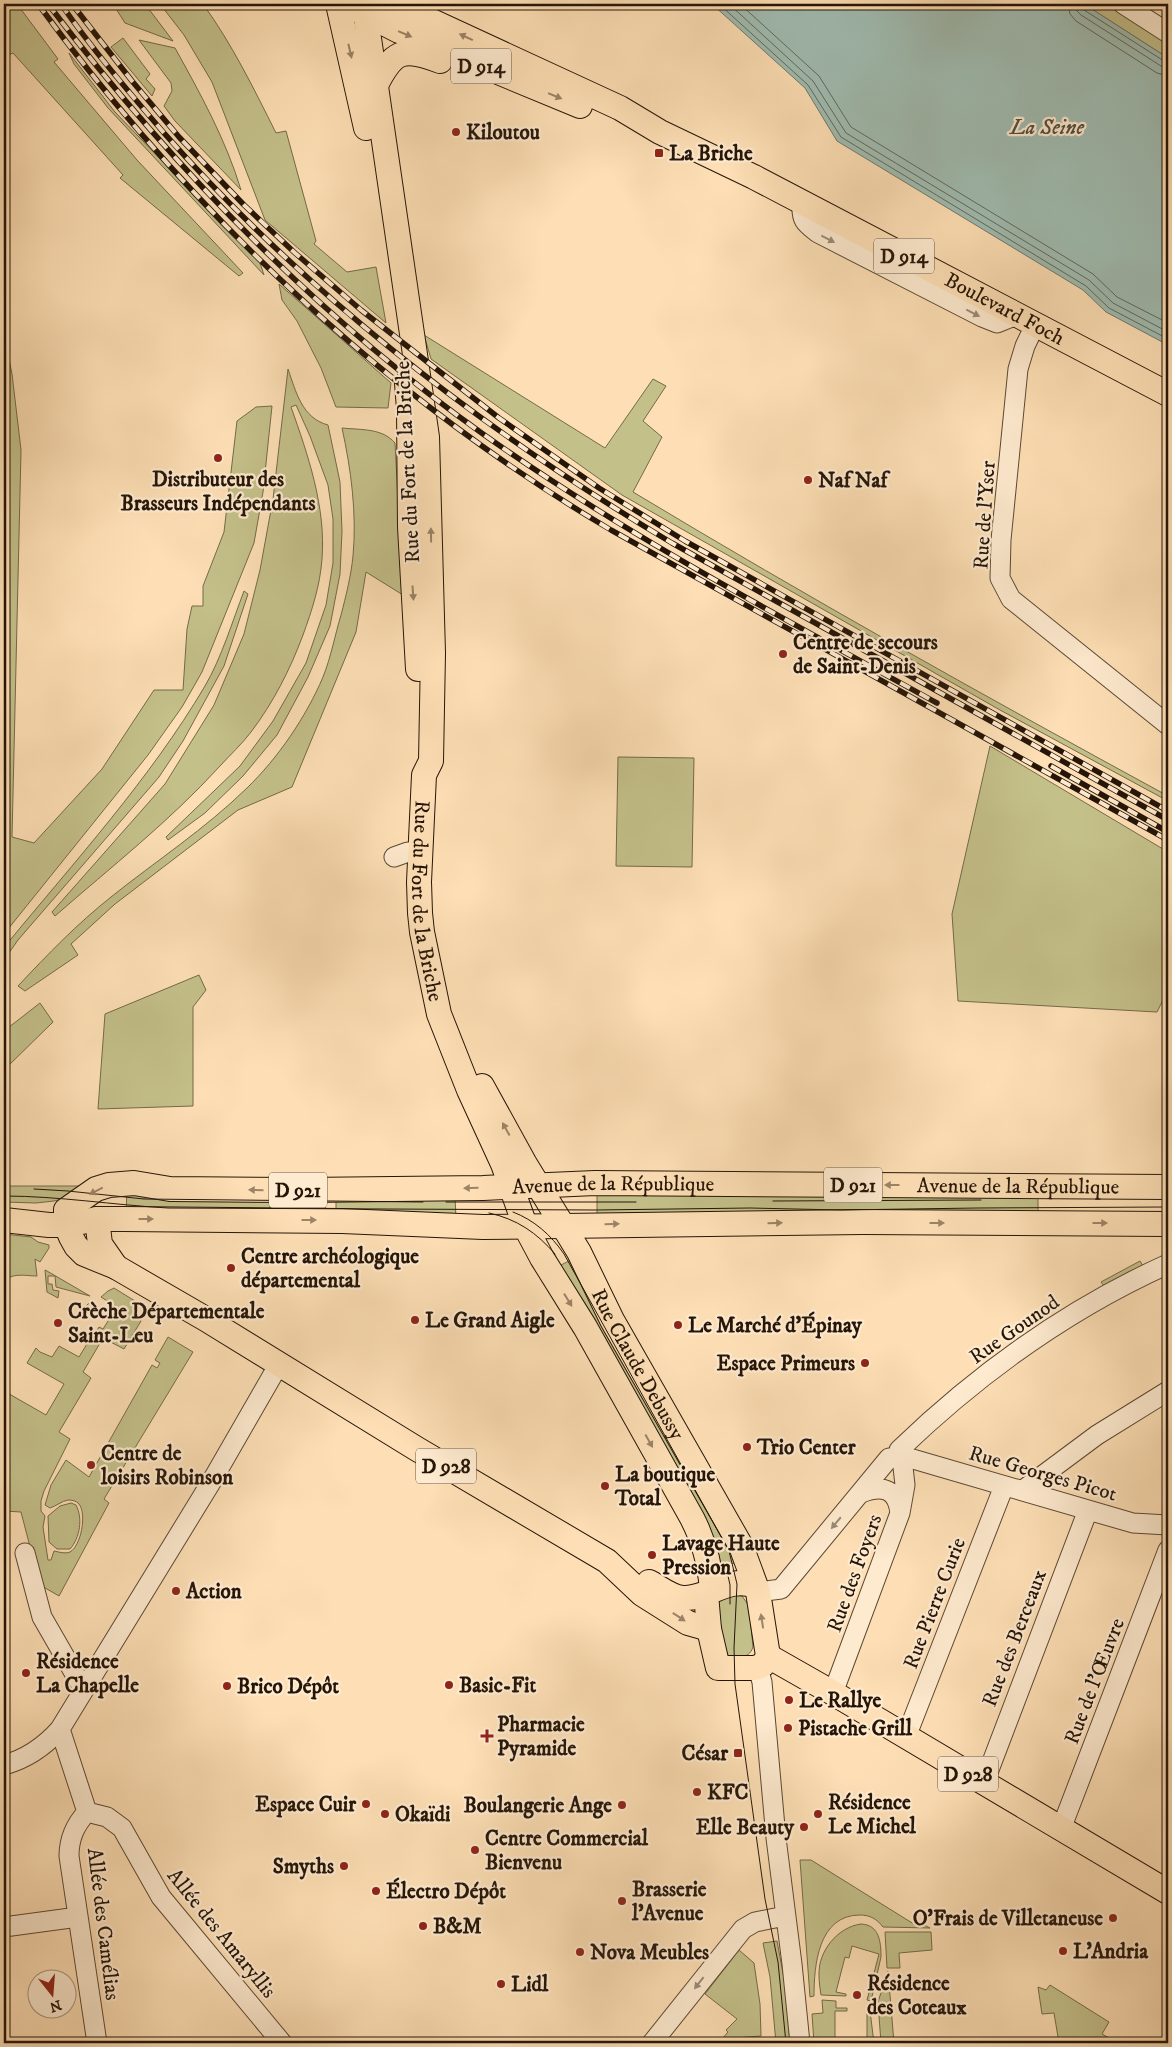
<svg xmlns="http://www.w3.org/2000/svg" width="1172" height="2047" font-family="'IM FELL DW Pica',serif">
  <rect width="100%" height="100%" fill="#fedfb5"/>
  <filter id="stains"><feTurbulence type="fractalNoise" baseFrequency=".004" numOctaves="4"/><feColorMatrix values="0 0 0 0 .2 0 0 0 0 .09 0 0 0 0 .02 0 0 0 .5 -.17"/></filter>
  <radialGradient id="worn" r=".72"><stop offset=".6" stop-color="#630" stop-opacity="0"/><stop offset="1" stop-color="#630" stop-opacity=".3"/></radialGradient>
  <path fill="#c4c08a" stroke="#746a49" d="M4,4H17L58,59L54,62L137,160L243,273L239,276L120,178L123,175L13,53L4,57Z
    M113,4H145L173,41L125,23Z
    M160,4H203C232,44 254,89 276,133L286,131L316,241L314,244L347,272L376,267L386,323L265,220L212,82L184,35Z
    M1084,4H1112L1168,38V58Z
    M123,38L150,74L146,79L155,89L152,96L111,47Z
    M139,40L175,48C200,93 226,140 241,190L175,121L164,106L172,91L171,83Z
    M69,53L115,112L260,263L264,275L108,108L74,64Z
    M279,284L391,383L388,408L336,407L321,368L297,321L282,300Z
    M4,334L12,374L21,450L12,837L34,843L102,769L154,690H183L187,629L192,606H203V586L224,532L237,421L256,407L272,406L263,492L254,543L202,672L182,707L148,755L4,934Z
    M424,335L605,448L653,379L666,386L643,421L662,437L633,492C809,598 988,698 1168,796V801L1000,710L622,495L431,359Z
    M288,369C296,392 302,418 328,425L340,482L342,531L340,574L330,626L308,677L277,735L243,776L205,813L168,840L166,837L240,766L273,721L306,663L326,605L333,563V519L328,485L310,436L296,405L291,407C308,455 326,507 322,559C320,586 312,610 303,635C290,670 273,703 251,732C242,744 230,755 220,766C170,821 111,867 55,916L52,912L165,784L214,705L244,634L260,570L273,499Z
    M342,428C362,430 382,428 395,443L403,595L366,572L356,632L292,787L238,810L115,904L71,944L78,955L25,991L18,986C48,954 77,924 111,897C156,861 205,829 247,788C278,758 306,717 323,677C331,657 335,635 341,615C346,596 351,576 353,556C357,514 351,469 342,428Z
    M244,591L248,594L224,666L183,741L159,777L18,940L4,960V948L6,945C75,861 150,779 205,686C221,659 233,620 244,591Z
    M990,746L1168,852V990L1157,1012L958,1001L952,914Z
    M618,757L694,758L692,867L616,866Z
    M199,975L206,990L193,1007V1106L98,1109L105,1014Z
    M40,1003L53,1022L4,1070V1031Z
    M4,1186H87L66,1198L54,1201L36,1203L4,1202Z
    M597,1188L1038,1191V1217H597Z
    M127,1190L270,1195V1213H126Z
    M326,1195L325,1213H281V1196Z
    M336,1196H455L456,1219L336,1213Z
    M4,1234L31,1237L38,1242L49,1245V1248L40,1262L35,1259L37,1276C25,1276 12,1272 4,1282Z
    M575,1258L741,1563L716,1565L555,1268Z
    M1140,1261L1143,1266L1105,1287L1101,1282Z
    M45,1270L47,1271L90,1296L56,1287L55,1276H48V1284H52L53,1290L59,1291L58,1298L47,1292Z
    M114,1288L135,1301L137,1313L141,1321L124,1349L103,1338L83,1372L91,1378L59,1432L70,1439L44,1491L41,1501V1511L45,1516L43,1527L48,1560H51L54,1551C59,1552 65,1554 70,1552C81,1546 87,1514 79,1504C77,1501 72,1500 68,1500C62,1501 56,1506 50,1508L45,1505L51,1485L66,1460L89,1477L152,1365L157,1368L160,1363L155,1360L168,1337L193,1352L104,1499L109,1503L59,1596L40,1585L21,1512L4,1511V1391L46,1415L64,1384L27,1363L36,1348L40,1352L52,1357L59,1346L79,1357L90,1339H92L99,1327L103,1329L117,1307L101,1297L108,1291Z
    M90,1302L98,1306L97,1310L101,1313C95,1318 91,1320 83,1312V1309Z
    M71,1503L76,1505C83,1518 80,1538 70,1549H57L49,1542L48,1516L60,1506Z
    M728,1595L742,1596L749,1606L753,1647C749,1660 734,1659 723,1655L718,1600Z
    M800,1860H811L917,1926L918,1922L930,1928L883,1927C877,1919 870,1915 860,1915C818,1915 814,1966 814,1996L810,1997Z
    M861,1924C879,1925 881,1941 881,1957L871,2001L867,2000L879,1954L852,1946L849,1958L845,1957L836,1992L846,1994V1996L821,1995C820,1988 819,1982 819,1975C818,1951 838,1927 861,1924Z
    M885,1932H931L932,1950L899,1953L900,1968H887Z
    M777,1941L785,1984L790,2043H776L770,1977L763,1943Z
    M739,1950L754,1963L760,2004L761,2036L722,2039L728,2032L726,2030L737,2019L705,1994Z
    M888,1971L894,2043H881L878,2002Z
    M1050,1985L1109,2022L1102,2034L1118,2043H1059L1054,2013L1042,2014L1038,1987L1046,1990Z
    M822,2000L836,2001V2008H847V2011H835V2043H814L812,2014L823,2013Z
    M867,2011H870L874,2043H867Z"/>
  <path fill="#a0bcb1" stroke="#6f796d" d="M712,4H1084L1168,58V345L1106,312L1083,290L837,141L805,88Z"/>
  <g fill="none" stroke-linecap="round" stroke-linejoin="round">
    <path stroke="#62685c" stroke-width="1" d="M719,4L808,85L841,137L1086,286L1109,308L1168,339
      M729,4L813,81L846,133L1089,280L1113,303L1168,332
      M740,4L819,76L851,127L1093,274L1117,297L1168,323
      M1068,4L1070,14L1076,21L1157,73L1168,76
      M1075,4L1077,11L1081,15L1161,66L1168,68
      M1082,4L1084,10L1164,61L1168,62"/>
    <defs>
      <path id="minor" d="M1123,4L1168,33
        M802,203C801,221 805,223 818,233L982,317L997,323L1019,314
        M1036,323L1025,346L1018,369L1001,540L1000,578L1011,599L1168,725
        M394,857L408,852L421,854
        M899,1450C978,1374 1068,1309 1168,1264
        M906,1457L1133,1523L1168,1525
        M1023,1490L1097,1435L1168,1391
        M861,1493C882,1485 897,1488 900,1513
        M25,1553L42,1617L84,1690
        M758,1592L781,1589L889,1458
        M758,1668L762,1682L776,1838L792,1964L800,2043
        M833,1693L900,1513L905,1485L903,1467
        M60,1729L87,1812
        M906,1737L1004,1486
        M4,1765C26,1759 44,1747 60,1729L210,1484L279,1364
        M984,1783L1088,1510
        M87,1812L107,1817L122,1828L161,1897L282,2043
        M87,1812C75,1825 69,1838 69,1856L97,2043
        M1061,1829L1168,1550
        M4,1927L78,1917
        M652,2043L743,1929L755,1922L785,1916"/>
      <g id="major">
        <path d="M338,4L366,128"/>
        <path id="s1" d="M364,4L427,437L433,653L431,761L424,775L419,882L420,913L422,932L439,1014L469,1090L503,1164L526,1228L542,1258L585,1327L692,1518C704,1541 710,1564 712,1590"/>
        <path id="s2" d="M395,4L620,108L660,132L754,177L1168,394"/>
        <path d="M354,8L399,31L580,106"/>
        <path d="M375,87C393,51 402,46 440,61"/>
        <path d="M407,383L409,409L410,527L418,669"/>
        <path id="s3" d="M482,1086L525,1164L579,1252L612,1320L741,1546L758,1592L768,1656L763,1665L755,1668H718L709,1629L706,1594"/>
        <path id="s4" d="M66,1210L96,1189L109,1185L134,1183L170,1189L304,1190L483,1188L595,1183L1168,1187"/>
        <path d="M66,1211V1225L71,1237L76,1246L84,1254L116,1267L204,1318L417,1449L607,1561L642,1594L688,1623L709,1629"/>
        <path d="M97,1219L100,1244L116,1267"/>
        <path d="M4,1220L49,1225H66L97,1219H123L342,1221L483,1227L863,1222L1168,1224"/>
        <path d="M649,1582C659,1587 672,1598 684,1598C708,1599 729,1575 755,1586"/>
        <path d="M768,1656L833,1693L1168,1892"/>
      </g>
    </defs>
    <use href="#minor" stroke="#5b4833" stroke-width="21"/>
    <use href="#major" stroke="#251508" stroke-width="26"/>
    <use href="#minor" stroke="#feeacf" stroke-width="19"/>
    <use href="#major" stroke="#fedfb5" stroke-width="24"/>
    <path stroke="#251508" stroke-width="1" d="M34,1189L68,1191L144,1199L423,1202
      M4,1196C59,1196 113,1205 168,1208L595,1210L750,1208L841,1210L977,1208L1168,1207
      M773,1201L981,1200
      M446,1202H636
      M513,1212C534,1220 551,1235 564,1254L729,1551L737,1584L734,1648L735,1684L765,1899L778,1962L786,2043
      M489,1213C517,1219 537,1233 555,1254
      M725,1562L730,1585V1604"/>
    <defs>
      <path id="rail" d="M38,4C192,214 386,397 611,530L1168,840
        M48,4C172,167 316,315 483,434C627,536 783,618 937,703
        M61,4C92,49 128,91 164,133C309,297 484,431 672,543L1168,820
        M72,4L132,81L179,137L244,205L295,253L361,310L499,418L599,488L685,541L1168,811
        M1051,766L1168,832"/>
    </defs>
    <use href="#rail" stroke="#251508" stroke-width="5.5"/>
    <use href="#rail" stroke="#feeacf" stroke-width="4" stroke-dasharray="11" stroke-linecap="butt"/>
  </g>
  <defs><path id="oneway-solid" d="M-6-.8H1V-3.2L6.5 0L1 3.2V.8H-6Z" transform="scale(1.25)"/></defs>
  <g fill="#9c8467">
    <use href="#oneway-solid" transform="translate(405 34) rotate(23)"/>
    <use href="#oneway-solid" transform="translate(466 37) rotate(-155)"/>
    <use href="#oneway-solid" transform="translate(350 51) rotate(77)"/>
    <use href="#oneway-solid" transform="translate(555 96) rotate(22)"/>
    <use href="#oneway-solid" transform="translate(431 535) rotate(-91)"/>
    <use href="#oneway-solid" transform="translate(413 593) rotate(86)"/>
    <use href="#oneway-solid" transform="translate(506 1129) rotate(-119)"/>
    <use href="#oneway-solid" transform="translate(892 1185) rotate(-180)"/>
    <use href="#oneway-solid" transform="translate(471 1188) rotate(179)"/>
    <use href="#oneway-solid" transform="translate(256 1190) rotate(-179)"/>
    <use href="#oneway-solid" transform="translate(96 1191) rotate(153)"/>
    <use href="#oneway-solid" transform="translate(146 1219)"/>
    <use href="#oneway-solid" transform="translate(309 1220)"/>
    <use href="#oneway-solid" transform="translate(775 1223) rotate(-1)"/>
    <use href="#oneway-solid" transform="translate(937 1223)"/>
    <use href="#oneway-solid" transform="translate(1100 1223)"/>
    <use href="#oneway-solid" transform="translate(612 1224) rotate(-1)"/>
    <use href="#oneway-solid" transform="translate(568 1300) rotate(58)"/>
    <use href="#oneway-solid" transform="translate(649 1441) rotate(61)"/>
    <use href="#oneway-solid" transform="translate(679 1617) rotate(33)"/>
    <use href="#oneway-solid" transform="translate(762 1621) rotate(-99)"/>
  </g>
  <g fill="#9c8a75">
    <use href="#oneway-solid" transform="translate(828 239) rotate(27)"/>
    <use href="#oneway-solid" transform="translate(973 313) rotate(27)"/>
    <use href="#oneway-solid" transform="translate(836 1523) rotate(130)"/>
    <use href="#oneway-solid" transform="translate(699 1983) rotate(128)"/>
  </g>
  <g fill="#8f2418" stroke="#feeacf" stroke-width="2">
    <circle cx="456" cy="132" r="5"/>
    <rect x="654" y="148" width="10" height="10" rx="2.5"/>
    <circle cx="218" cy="458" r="5"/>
    <circle cx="808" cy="480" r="5"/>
    <circle cx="783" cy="654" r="5"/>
    <circle cx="231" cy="1268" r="5"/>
    <circle cx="415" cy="1320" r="5"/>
    <circle cx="58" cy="1323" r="5"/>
    <circle cx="678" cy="1325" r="5"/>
    <circle cx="865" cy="1363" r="5"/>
    <circle cx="747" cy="1447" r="5"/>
    <circle cx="91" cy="1465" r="5"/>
    <circle cx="605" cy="1486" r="5"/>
    <circle cx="652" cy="1555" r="5"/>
    <circle cx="176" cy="1591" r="5"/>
    <circle cx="26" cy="1673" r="5"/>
    <circle cx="449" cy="1685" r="5"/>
    <circle cx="227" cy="1686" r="5"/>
    <circle cx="789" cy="1700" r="5"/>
    <circle cx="788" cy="1728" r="5"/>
    <path d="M484.5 1728.5h5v5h5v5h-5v5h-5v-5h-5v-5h5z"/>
    <rect x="733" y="1748" width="10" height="10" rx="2.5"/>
    <circle cx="697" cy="1792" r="5"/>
    <circle cx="366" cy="1804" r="5"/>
    <circle cx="622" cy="1805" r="5"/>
    <circle cx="385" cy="1814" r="5"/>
    <circle cx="818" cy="1814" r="5"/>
    <circle cx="804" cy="1827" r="5"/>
    <circle cx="475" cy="1850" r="5"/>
    <circle cx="344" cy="1866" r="5"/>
    <circle cx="376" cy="1891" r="5"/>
    <circle cx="622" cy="1901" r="5"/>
    <circle cx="1113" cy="1918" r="5"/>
    <circle cx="423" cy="1926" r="5"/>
    <circle cx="1063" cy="1951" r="5"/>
    <circle cx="580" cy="1952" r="5"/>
    <circle cx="501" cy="1984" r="5"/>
    <circle cx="857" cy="1995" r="5"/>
  </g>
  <g text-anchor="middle" stroke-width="4.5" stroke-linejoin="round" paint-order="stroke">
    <g fill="#feeacf" stroke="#654" stroke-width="1">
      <rect x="451" y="48.5" width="60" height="35" rx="4"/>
      <rect x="874" y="238.5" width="60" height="35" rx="4"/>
      <rect x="824" y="1167.5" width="58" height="35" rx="4"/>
      <rect x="269" y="1172.5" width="58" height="35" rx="4"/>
      <rect x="416" y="1448.5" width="60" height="35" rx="4"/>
      <rect x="938" y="1756.5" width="60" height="35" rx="4"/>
    </g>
    <g font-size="20" font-weight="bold" fill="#251508">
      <text x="481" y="73">D 914</text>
      <text x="904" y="263">D 914</text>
      <text x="853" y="1192">D 921</text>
      <text x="298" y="1197">D 921</text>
      <text x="446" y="1473">D 928</text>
      <text x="968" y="1781">D 928</text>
    </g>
    <g font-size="21" font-weight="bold" fill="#251508" stroke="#feeacf" text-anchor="start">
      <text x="466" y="139">Kiloutou</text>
      <text x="669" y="160">La Briche</text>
      <text x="218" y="486" text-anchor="middle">Distributeur des<tspan x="218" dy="24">Brasseurs Indépendants</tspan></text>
      <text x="818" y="487">Naf Naf</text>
      <text x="793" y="649">Centre de secours<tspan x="793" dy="24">de Saint-Denis</tspan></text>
      <text x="241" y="1263">Centre archéologique<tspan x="241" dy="24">départemental</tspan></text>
      <text x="68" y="1318">Crèche Départementale<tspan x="68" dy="24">Saint-Leu</tspan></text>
      <text x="425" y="1327">Le Grand Aigle</text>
      <text x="688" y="1332">Le Marché d'Épinay</text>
      <text x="855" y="1370" text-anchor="end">Espace Primeurs</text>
      <text x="757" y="1454">Trio Center</text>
      <text x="101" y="1460">Centre de<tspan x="101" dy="24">loisirs Robinson</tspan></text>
      <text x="615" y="1481">La boutique<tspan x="615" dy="24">Total</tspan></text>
      <text x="662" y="1550">Lavage Haute<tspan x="662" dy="24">Pression</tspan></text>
      <text x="186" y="1598">Action</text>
      <text x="36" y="1668">Résidence<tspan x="36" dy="24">La Chapelle</tspan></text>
      <text x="459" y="1692">Basic-Fit</text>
      <text x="237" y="1693">Brico Dépôt</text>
      <text x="799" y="1707">Le Rallye</text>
      <text x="497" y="1731">Pharmacie<tspan x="497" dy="24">Pyramide</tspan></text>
      <text x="798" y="1735">Pistache Grill</text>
      <text x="728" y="1760" text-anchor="end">César</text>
      <text x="707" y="1799">KFC</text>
      <text x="828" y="1809">Résidence<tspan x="828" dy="24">Le Michel</tspan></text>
      <text x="356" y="1811" text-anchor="end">Espace Cuir</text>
      <text x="612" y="1812" text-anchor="end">Boulangerie Ange</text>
      <text x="395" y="1821">Okaïdi</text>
      <text x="794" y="1834" text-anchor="end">Elle Beauty</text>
      <text x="485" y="1845">Centre Commercial<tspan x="485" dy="24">Bienvenu</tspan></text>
      <text x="334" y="1873" text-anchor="end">Smyths</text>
      <text x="632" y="1896">Brasserie<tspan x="632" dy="24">l'Avenue</tspan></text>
      <text x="386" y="1898">Électro Dépôt</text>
      <text x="1103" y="1925" text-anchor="end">O'Frais de Villetaneuse</text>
      <text x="433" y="1933">B&amp;M</text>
      <text x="1073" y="1958">L'Andria</text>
      <text x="590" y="1959">Nova Meubles</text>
      <text x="867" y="1990">Résidence<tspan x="867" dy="24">des Coteaux</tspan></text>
      <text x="511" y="1991">Lidl</text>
    </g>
    <g font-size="21" fill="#251508" stroke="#feeacf">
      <text dy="7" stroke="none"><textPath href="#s2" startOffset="682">Boulevard Foch</textPath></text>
      <text transform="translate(407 462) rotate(-93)" y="7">Rue du Fort de la Briche</text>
      <text transform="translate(984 515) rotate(-86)" y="7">Rue de l'Yser</text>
      <text dy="7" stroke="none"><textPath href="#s1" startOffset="904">Rue du Fort de la Briche</textPath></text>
      <text dy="7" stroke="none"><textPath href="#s4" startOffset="555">Avenue de la République</textPath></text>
      <text dy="7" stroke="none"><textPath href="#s4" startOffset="960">Avenue de la République</textPath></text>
      <text transform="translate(1014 1329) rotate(-35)" y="7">Rue Gounod</text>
      <text dy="7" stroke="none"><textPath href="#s3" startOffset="319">Rue Claude Debussy</textPath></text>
      <text transform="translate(1043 1473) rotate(16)" y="7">Rue Georges Picot</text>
      <text transform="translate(854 1573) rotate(-70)" y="7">Rue des Foyers</text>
      <text transform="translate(934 1603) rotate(-69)" y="7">Rue Pierre Curie</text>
      <text transform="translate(1014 1638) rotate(-69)" y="7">Rue des Berceaux</text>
      <text transform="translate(1094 1681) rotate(-69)" y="7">Rue de l'Œuvre</text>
      <text transform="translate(104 1924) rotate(83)" y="7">Allée des Camélias</text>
      <text transform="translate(222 1933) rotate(51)" y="7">Allée des Amaryllis</text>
    </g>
    <g font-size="22" font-style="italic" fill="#504f43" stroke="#feeacf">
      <text x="1047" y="134">La Seine</text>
    </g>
  </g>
  <rect width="1172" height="2047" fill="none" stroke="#fedfb5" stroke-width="20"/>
  <rect x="5" y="5" width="1162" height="2037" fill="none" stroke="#251508" stroke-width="2.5"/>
  <rect x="10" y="10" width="1152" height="2027" fill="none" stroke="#251508"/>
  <g transform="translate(52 1994) rotate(163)"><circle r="24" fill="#feeacf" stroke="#a7957f"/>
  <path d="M0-4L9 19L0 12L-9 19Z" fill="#8f2418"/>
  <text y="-8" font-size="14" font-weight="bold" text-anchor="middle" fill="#251508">N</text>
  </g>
  <rect width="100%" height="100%" filter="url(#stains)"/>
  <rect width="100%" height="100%" fill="url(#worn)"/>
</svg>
